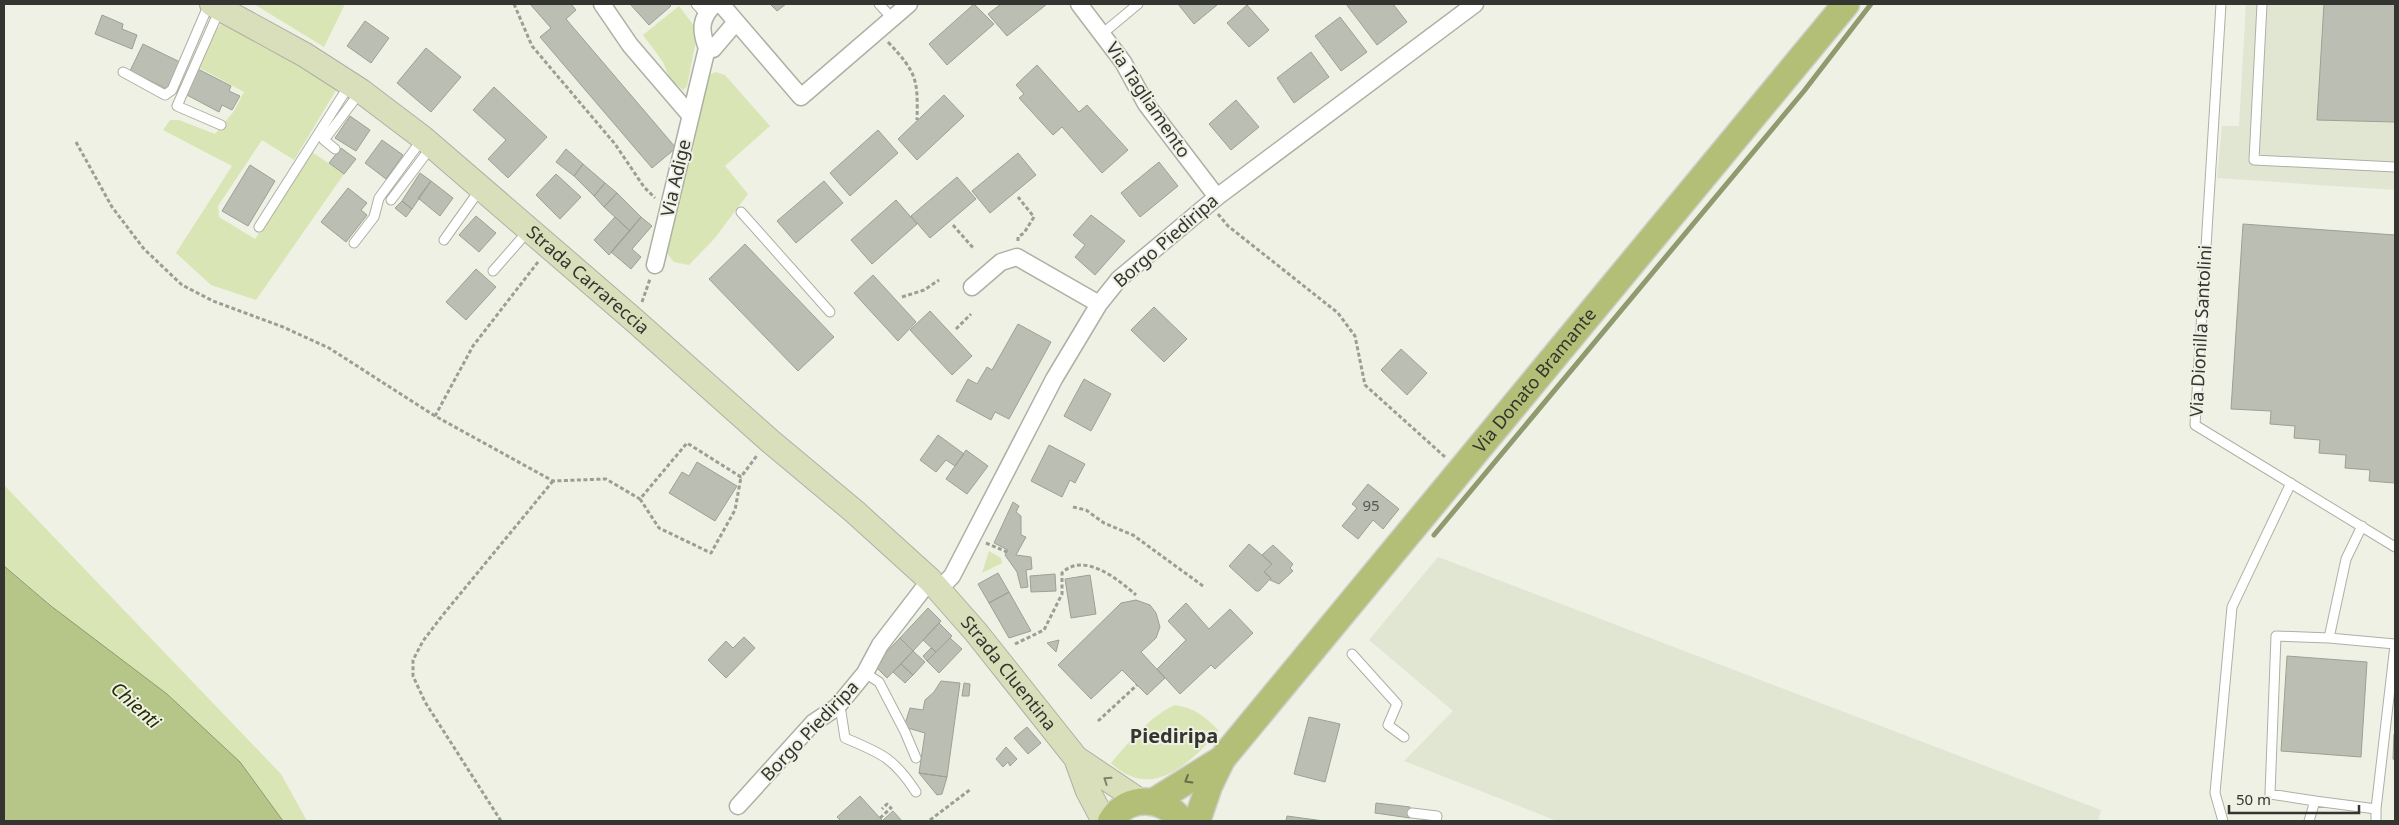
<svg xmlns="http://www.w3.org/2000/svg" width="2399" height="825" font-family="'Noto Sans',sans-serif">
  <rect width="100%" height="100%" fill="#eef1e4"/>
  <path fill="#e1e6d3" d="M2246,4H2395V190L2217,178L2222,126H2239Z
    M1438,557L2101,810L2098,821H1557L1404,761L1453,711L1369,640Z"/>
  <path fill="#d9e5b4" d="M254,4H345L324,47Z
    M679,6L698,31L687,86L683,90L670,79L663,62L643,35Z
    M221,24L299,63L338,87L294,160L262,140L218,206L219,217L255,239L312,152L344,174L256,300L211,285L176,253L232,166L163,130L170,120H179L215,134L234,111L244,92L198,67L214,33Z
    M716,72L725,75L770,126L725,166L748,194L714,239L689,265L674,262L666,252L674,210L691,159L708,75Z
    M4,485L281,774L307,821H283L240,762L4,566Z
    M989,551L1001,558L1002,563L982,573Z
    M1175,705C1195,708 1206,717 1219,731C1190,763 1152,802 1111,763C1129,742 1150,716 1175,705Z"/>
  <path fill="#b6c588" stroke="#8f9a6e" d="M4,566L51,606L167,694L240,762L283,821H4Z"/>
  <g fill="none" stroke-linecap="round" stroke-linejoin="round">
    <path stroke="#8f9a6e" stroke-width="5" d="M1434,535L1804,91L1871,4"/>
  </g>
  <path fill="#bbbeb2" stroke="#9da094" d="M530,4H571L576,10L566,19L676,148L652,168L540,37L551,28Z
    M630,4H669L671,6L649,25Z
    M770,4H786L777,11Z
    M974,4L994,24L947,65L929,44Z
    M1001,4H1047L1007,36L988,14Z
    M1178,4H1216L1217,5L1194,24Z
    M1346,4H1393L1407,22L1377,45Z
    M2324,4H2395V122L2317,120Z
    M1247,5L1269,30L1249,47L1227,23Z
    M102,15L123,24L122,29L137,35L132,49L95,34Z
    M1340,17L1367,52L1341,71L1315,36Z
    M365,21L389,38L371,63L347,46Z
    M143,44L180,62L167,89L130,71Z
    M426,48L461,77L431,112L397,83Z
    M1311,52L1329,77L1294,103L1277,78Z
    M1037,65L1079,112L1087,105L1128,150L1102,173L1062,127L1053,135L1019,98L1024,94L1016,85Z
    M198,69L231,86L229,91L240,96L232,110L222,105L219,112L185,94Z
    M494,87L547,137L508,178L488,159L506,140L473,110Z
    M944,95L964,116L917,160L898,139Z
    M1236,100L1259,127L1231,150L1209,124Z
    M350,116L370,130L356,151L335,138Z
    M878,130L898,153L850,196L830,173Z
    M382,140L403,155L386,179L365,163Z
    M341,148L356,159L344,174L329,163Z
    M566,149L583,164L574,176L556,162Z
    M1018,153L1036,175L990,213L972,191Z
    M1159,162L1178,186L1140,217L1121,193Z
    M583,164L605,183L594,196L574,176Z
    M250,165L275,181L248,226L222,211Z
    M420,173L431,181L412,209L402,201Z
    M556,174L581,197L560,219L536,195Z
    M957,177L976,199L930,238L911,216Z
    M431,181L453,198L440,216L418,198Z
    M824,181L843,203L796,243L777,221Z
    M605,183L617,193L604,207L594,196Z
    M348,188L367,203L361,210L367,215L346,242L321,222Z
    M617,193L641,217L630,231L604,207Z
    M896,200L917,224L872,264L851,240Z
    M402,201L412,209L406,217L395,208Z
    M1091,215L1125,241L1095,275L1075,257L1085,245L1073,235Z
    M476,216L496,233L479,252L459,235Z
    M615,217L630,231L609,255L594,240Z
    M641,217L652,226L632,249L641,257L631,269L611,252Z
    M2243,224L2395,235V483L2369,481L2370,470L2345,468L2346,455L2319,453L2320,440L2294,438L2295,426L2270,424L2271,411L2231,409Z
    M745,244L834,337L798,371L709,279Z
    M476,269L496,287L466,320L446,302Z
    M873,275L916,322L898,341L854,293Z
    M1154,307L1187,339L1164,362L1131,330Z
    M930,311L972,356L952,375L910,330Z
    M1018,324L1051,342L1009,419L995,412L991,420L956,401L968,379L977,384L987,367L992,370Z
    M1401,349L1427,373L1407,395L1381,370Z
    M1084,379L1111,394L1091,431L1064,416Z
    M938,435L964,454L955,466L946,460L936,472L920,460Z
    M1049,445L1085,464L1075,483L1070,480L1062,497L1031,481Z
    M966,450L988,466L967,494L946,479Z
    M697,462L737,486L715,521L669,493L682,472L689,476Z
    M1368,484L1399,509L1383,529L1373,520L1358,539L1342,526L1357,508L1352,504Z
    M1013,502L1019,506L1016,512L1021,516V535L1026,537L1016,555L1031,557L1032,569L1026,570L1028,587L1021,588L1017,572L1005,555L1008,550L994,543Z
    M1249,544L1272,564L1264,572L1271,578L1259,591H1256L1229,566Z
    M1273,545L1293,564L1290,568L1293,571L1279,584L1270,580L1271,578L1264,572L1272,564L1262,555Z
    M998,573L1009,592L989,603L978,584Z
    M1055,574L1056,591L1031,592L1030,576Z
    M1090,575L1096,614L1071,618L1065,579Z
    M1009,592L1031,631L1009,638L989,603Z
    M1136,600L1150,605L1156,613L1160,627L1156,638L1141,652L1165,678L1147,695L1122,670L1091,699L1058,665L1121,603Z
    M1186,603L1209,629L1230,609L1253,633L1215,669L1211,665L1180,694L1157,669L1186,640L1168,621Z
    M928,608L941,621L913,651L900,638Z
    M939,623L952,636L936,652L923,640Z
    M744,637L755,648L726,678L708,660L726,641L733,648Z
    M900,638L913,651L887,678L874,665Z
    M950,638L962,649L939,673L927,661Z
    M1059,640L1056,652L1047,643Z
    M931,648L936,652L927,661L923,656Z
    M913,651L925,662L913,675L901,664Z
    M2287,656L2367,662L2361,757L2281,751Z
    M901,664L913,675L905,683L893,672Z
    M941,681L960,683L947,777L919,773L925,733L904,727L910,708L923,710L925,700L934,692Z
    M964,683L970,684L969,696H962Z
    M1309,717L1340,724L1325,782L1294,774Z
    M1027,727L1041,743L1028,754L1014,738Z
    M2394,734H2395V760L2393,759Z
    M1006,747L1017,759L1010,766L1008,762L1003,767L996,759Z
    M919,773L947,777L942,794L937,795Z
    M860,796L880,818L883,821H841L837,817Z
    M1376,803L1410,807V818L1375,813Z
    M893,811L902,821H882Z
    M1287,816L1324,821H1286Z"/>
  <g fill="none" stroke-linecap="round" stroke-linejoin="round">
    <defs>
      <path id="lane" d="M696,4L705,14
        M879,4L892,18
        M2221,4L2195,425L2395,547
        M2262,4L2254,160L2395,167
        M220,9L177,106L221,125
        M1102,34L1138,4
        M123,72L165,95L172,90L209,4
        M335,149L324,140L361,91
        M391,200L432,146
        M741,212L830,312
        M259,227L350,84
        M444,240L481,188
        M354,243L374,217L379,198L423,138
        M493,271L529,230
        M2362,526L2346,559L2329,638L2395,644
        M1352,654L1397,704L1388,725L1404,737
        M865,673L879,682L905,732L916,758
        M837,707L841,712L845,738C881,753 894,758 916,792
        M2315,801L2270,794L2276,636L2329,638
        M2376,809V821
        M1412,813L1437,816L1436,821
        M2223,821L2215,793L2232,607L2291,483
        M2309,821L2315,801L2376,809L2395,645"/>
      <path id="street" d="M602,4L630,45L690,115
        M721,4L801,97L909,4
        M1079,4L1123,62L1146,104L1217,197
        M707,48L713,49L736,22
        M655,265L707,48C700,30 700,18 715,4
        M972,287L1001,262L1017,257L1099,304
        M939,589L952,576L1054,379L1099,304L1119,279L1217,197L1475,4
        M738,806L813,723L837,707L865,673L880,645L930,580"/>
      <g id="secondary">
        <path id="s1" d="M212,4L305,55L361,91L423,138L634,320L770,441L855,512L930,580L975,631L1076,758L1088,791L1104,821"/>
        <path d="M1076,758L1140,801"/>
      </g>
      <g id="primary">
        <path d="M1153,802L1222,759"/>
        <path d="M1111,821C1128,793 1164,797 1182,821"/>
        <path id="s2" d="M1197,821L1209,786L1222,759L1846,4"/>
      </g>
    </defs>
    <use href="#lane" stroke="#adb0a4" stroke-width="11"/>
    <use href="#street" stroke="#adb0a4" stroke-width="19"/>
    <use href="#secondary" stroke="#adb0a4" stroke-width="26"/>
    <use href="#primary" stroke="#cecfcd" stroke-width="29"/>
    <path stroke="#9c9e95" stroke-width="3" stroke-dasharray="4 2.5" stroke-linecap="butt" d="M514,4L532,46L615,144L644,187L655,198
      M888,42C917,73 918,79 917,120
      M76,142L112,207L144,249L182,285L213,301L283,327L329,348L435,416
      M1218,214L1228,226L1338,313L1355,336L1365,385L1445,457
      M953,225L974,249
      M1018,241V237L1024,233L1034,217L1018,197
      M538,262L473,346L435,416L553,481L606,479L640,499L687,443L741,477L758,454
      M902,297L924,290L939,280
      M642,302L650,279
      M956,329L971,314
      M640,499L659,528L711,553L735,510L741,477
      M1073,507L1086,510L1104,523L1133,535L1203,586
      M986,543L1007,552
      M1015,644L1044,630L1062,594V573C1084,551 1119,580 1136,595
      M1098,721L1137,685
      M880,818L891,808L887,804L882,809
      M930,820L971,789
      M501,821L425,702L413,676V660L423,641L442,616L553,481"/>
    <use href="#lane" stroke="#fff" stroke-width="9"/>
    <use href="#street" stroke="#fff" stroke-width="16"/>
    <use href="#secondary" stroke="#d9dfbb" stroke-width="24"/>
    <use href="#primary" stroke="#b3bf76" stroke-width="26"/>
  </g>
  <defs><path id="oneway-chevron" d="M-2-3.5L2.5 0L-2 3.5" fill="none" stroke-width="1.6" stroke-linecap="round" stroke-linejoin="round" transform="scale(1.25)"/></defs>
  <use stroke="#7e826f" href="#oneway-chevron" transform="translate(1107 780) rotate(-146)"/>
  <use stroke="#676c4c" href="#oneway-chevron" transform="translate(1188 780) rotate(149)"/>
  <g text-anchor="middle" stroke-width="4" stroke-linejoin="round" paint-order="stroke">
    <g font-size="15" fill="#565750">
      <text x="1371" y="511">95</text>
    </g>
    <g font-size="18" fill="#343530" stroke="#eef1e4">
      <text transform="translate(1148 100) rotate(56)" y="6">Via Tagliamento</text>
      <text transform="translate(676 178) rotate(-77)" y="6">Via Adige</text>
      <text transform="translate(1166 241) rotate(-41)" y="6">Borgo Piediripa</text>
      <text dy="6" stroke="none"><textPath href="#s1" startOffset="468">Strada Carrareccia</textPath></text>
      <text transform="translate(2201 331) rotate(-87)" y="6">Via Dionilla Santolini</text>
      <text dy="6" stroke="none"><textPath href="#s2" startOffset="558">Via Donato Bramante</textPath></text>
      <text dy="6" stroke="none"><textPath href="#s1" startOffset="1045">Strada Cluentina</textPath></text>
      <text transform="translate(810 731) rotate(-46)" y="6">Borgo Piediripa</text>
    </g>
    <g font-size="19" font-style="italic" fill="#262d00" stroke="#eef1e4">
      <text transform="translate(136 705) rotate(42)" y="7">Chienti</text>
    </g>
    <g font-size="20" font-weight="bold" fill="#343530" stroke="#eef1e4">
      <text x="1174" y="743">Piediripa</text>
    </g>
  </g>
  <rect width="2399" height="825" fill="none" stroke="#343530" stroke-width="10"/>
  <path d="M2229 805v8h130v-8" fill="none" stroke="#343530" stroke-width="2.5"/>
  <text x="2236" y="805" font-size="15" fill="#343530" stroke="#eef1e4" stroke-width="4" paint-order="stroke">50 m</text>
</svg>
